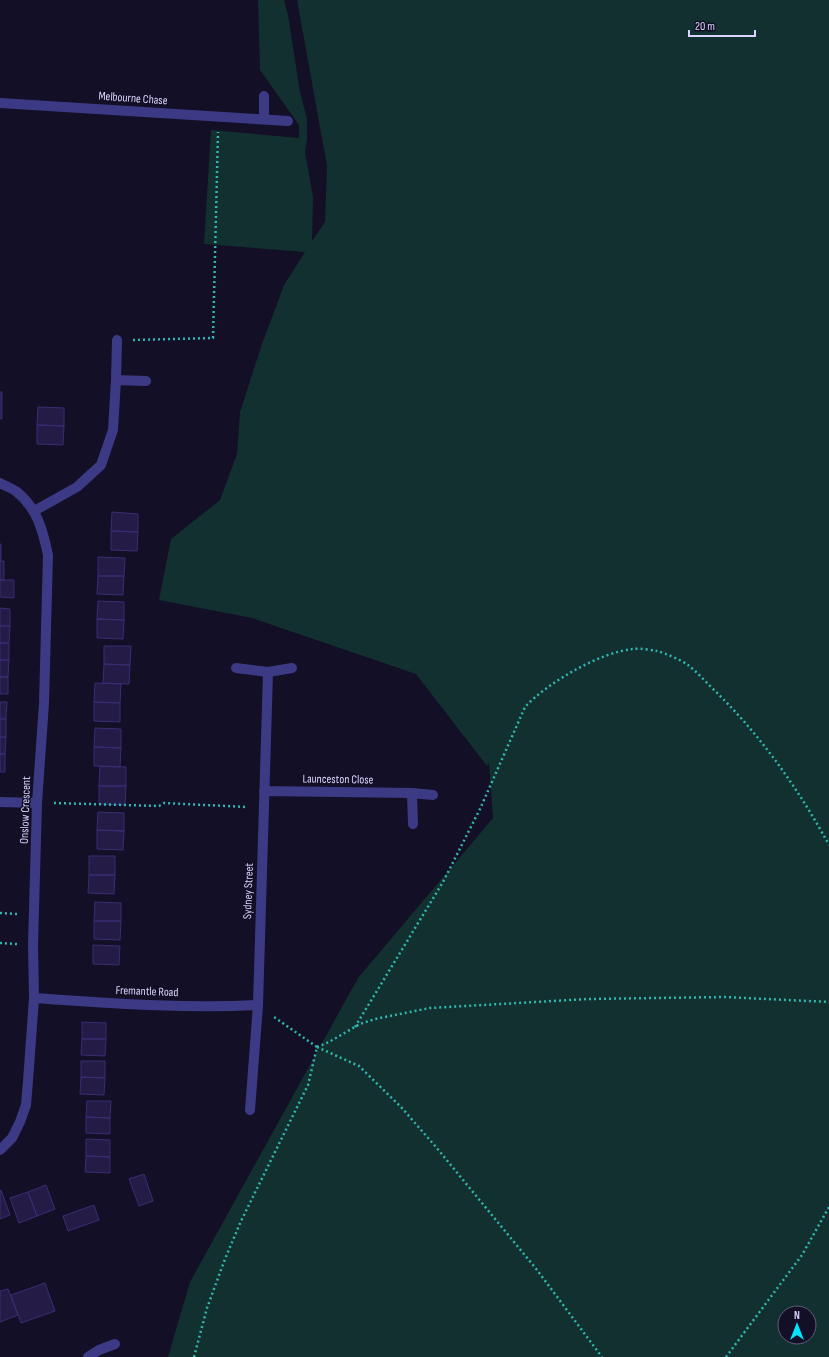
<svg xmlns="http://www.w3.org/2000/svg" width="829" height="1357" font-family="'Sofia Sans Condensed',sans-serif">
  <rect width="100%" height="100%" fill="#130f26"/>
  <path fill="#12302f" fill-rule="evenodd" d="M258,0H284L288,15L300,92L307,119V140L305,152L313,197L312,241L325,222L327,166L297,0H829V1357H168L190,1282L358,978L493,818L489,763L487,766L416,674L252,618L159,600L171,539L220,500L237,454L240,412L262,344L284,285L305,252L204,244L211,130L299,138V125L260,70ZM785,1313H809V1337H785Z"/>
  <path fill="#241b47" stroke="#3b2d73" d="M0,392H2V419H0Z
    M38,407L64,408V426L37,425Z
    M37,425L64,426L63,445L37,444Z
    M112,512L138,514V532L111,531Z
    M111,531L138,532L137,551L111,550Z
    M0,544H1V561H0Z
    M98,557L125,558L124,576H98Z
    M0,561H4V580H0Z
    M98,576H124L123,595L97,594Z
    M0,580H14V598L0,597Z
    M98,601L124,602V620L97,619Z
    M0,608L10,609V626H0Z
    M97,619L124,620L123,639L97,638Z
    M0,626H10L9,643H0Z
    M0,643H9V660H0Z
    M104,646H131L130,665L104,664Z
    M0,660H9L8,677H0Z
    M104,664L130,665L129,684L103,683Z
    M0,677H8V694H0Z
    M95,683L121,684L120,703L94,702Z
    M0,702H7L6,719H0Z
    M94,702L120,703V722L94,721Z
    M0,719H6V737H0Z
    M95,728L121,729V748L94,747Z
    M0,737H6L5,754H0Z
    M94,747L121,748L120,767L94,766Z
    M0,754H5V772H0Z
    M100,766L126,767V786H99Z
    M99,786H126L125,805L99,804Z
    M98,812L124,813V831L97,830Z
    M97,830L124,831L123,850L97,849Z
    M89,856H115V875H89Z
    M89,875H115L114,894L88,893Z
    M95,902L121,903V921H94Z
    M94,921H121L120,940L94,939Z
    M93,945L120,946L119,965L93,964Z
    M82,1022L106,1023V1039H82Z
    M82,1039H106L105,1056L81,1055Z
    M81,1061H105V1078L81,1077Z
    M81,1077L105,1078L104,1095L80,1094Z
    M87,1101H111L110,1118L86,1117Z
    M86,1117L110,1118V1134L86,1133Z
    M86,1139L110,1140V1157L86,1156Z
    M86,1156L110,1157V1173L85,1172Z
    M144,1174L153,1201L139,1206L129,1179Z
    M46,1185L55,1209L37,1216L28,1192Z
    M1,1190L10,1215L0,1219V1191Z
    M28,1192L37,1216L19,1223L10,1198Z
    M94,1205L99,1220L68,1231L63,1216Z
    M45,1283L55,1311L21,1323L11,1295Z
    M8,1289L18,1315L0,1322V1291Z"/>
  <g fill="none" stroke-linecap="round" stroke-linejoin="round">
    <path stroke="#2fb8b0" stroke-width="2.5" stroke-dasharray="2 3" stroke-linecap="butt" d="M133,340L213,338L218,132
      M54,803L159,806L164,803L247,807
      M0,913L17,914
      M0,943L17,944
      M355,1027L443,882L480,809L525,707C547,683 600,652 633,649C640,648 650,650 657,651C665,653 681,660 688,665C696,671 704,680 712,688C759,733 798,788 829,845
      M317,1047L329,1042L360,1024L375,1019L430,1008L588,999L725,997L829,1002
      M317,1047L359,1066L401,1107L436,1147L537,1270L602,1357
      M194,1357L207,1308L225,1259L241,1221L308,1085L317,1047L274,1017
      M726,1357L802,1255L829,1207"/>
    <path stroke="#3d3a85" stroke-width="10" d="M0,103L288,121
      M264,119V96
      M116,380L146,381
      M0,483C5,486 12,488 17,492C37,508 43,531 48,555L44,703L37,803L33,945L34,998L28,1081L26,1105L20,1122L12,1138L0,1150
      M34,511L77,487L101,465L113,430L116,380L117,340
      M236,668L268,672L292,668
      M264,791L412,793L433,795
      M412,793L413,824
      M0,802L37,803
      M34,998C109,1003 184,1009 258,1005
      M250,1110L258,1005L268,672
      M88,1357L99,1350L115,1344"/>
  </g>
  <g text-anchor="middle" stroke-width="3" stroke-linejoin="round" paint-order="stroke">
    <g font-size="12" fill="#d9d4ff" stroke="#130f26">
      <text transform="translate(133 98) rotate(4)" y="4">Melbourne Chase</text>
      <text transform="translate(338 779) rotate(1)" y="4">Launceston Close</text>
      <text transform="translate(25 810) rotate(-88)" y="4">Onslow Crescent</text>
      <text transform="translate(248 891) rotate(-88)" y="4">Sydney Street</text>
      <text transform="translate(147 991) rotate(2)" y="4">Fremantle Road</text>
    </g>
  </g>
  <g transform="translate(797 1325)"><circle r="19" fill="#130f26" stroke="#625e7d"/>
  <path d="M0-3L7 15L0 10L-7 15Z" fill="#00e5ff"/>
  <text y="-6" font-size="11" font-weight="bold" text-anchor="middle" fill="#d9d4ff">N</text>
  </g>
  <path d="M689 30v6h66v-6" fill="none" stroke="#d9d4ff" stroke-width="2"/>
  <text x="695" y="30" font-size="12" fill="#d9d4ff" stroke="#130f26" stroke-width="3" paint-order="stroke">20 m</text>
</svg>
